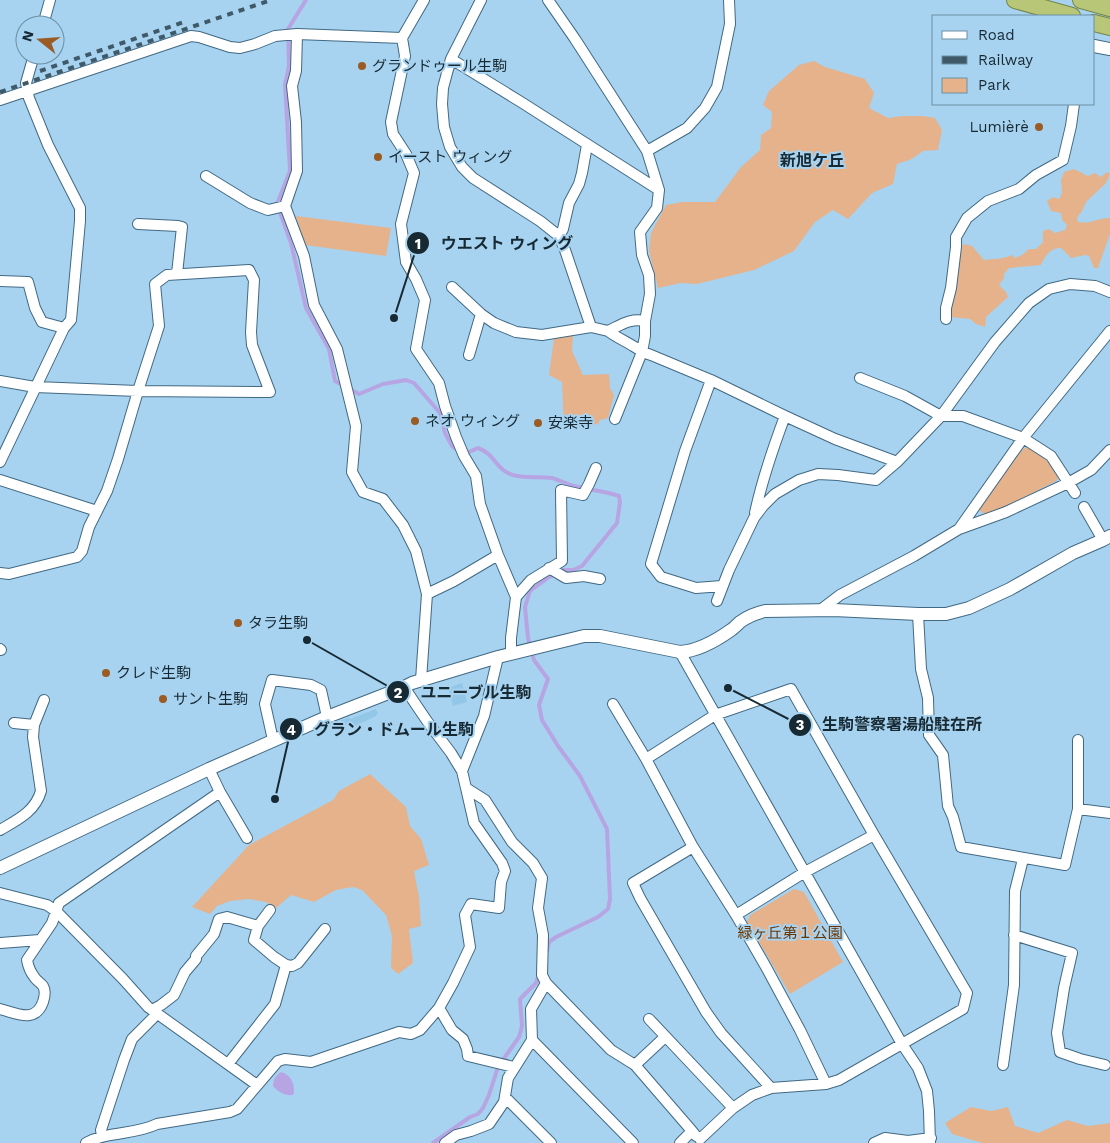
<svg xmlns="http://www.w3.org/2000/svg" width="1110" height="1143" font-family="'Work Sans','Noto Sans JP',sans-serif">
  <rect width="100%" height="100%" fill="#a7d3f0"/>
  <path fill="#93c7e7" d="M462,683L467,702L453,706L448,688Z
    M376,709L378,714L376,715V716L351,728L340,721L349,717L350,719Z"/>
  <path fill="#e5b28c" d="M814,61L825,67L865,79L874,93L869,108L888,118L903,116H922L935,118L942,130L938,150L923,151L912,159L897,164L893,184L872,193L848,219L833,210L815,222L794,251L754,270L697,284L681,283L658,288L649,251L651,233L666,205L682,202H715L741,167L760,150L761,135L771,128L772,112L763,105L769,91L799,65Z
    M1074,169L1088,176L1095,173L1101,177L1107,172L1110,174L1106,183L1086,202L1082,211L1078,216L1077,221C1087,226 1099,217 1110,218V234L1098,268H1094L1089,256L1085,255L1071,258L1061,248C1050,248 1045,256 1041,265L1009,268L1004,274V278L999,285L1006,292L1008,297L986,317L985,327L976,324L970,319L950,317L959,249L964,244L972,246L984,260C992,259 1005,259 1012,255L1015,258L1022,255L1029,249H1036L1043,242V231L1049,229L1055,233L1065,230L1067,225L1062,220L1061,213L1051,211L1047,201L1053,197L1059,199L1062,193L1061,180L1064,172Z
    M296,216L391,228L386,256L305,245Z
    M573,335L572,351L583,375L609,374L610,388L614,395L608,418L600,420L598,424L564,429L562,382L549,375L554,338Z
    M1027,447C1031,448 1031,447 1035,449C1040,453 1059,471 1058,477C1058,479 1057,480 1056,481L990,515C984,514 980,513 979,507L1023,449Z
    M370,774L406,807L410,826L421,839L429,865L414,871L419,897L421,926L409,929L413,963L398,974L391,968L392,936L386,915L362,890L353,887L336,890L314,902L291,895L276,908L266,902L249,899L230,901L217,906L210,914L192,907L249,845L333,800L339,791Z
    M794,889L804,892L843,962L790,994L747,922L750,915Z
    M971,1107L991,1111L1008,1107L1015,1126L1038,1133L1067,1120L1088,1126L1110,1123V1143H982L952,1134L945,1123Z"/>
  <path fill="#b7a5e3" d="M281,1072C291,1075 294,1082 294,1092L293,1095C285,1096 278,1092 273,1086C273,1079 276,1075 281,1072Z"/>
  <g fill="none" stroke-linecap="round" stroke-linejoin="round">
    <path stroke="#b7a5e3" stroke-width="4" d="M306,0L288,29L289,66L285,85L290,171L277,204L291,243L306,308L329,349L335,381L359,394L383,384L406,380L414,383L440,413L445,433L452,446L458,450L469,452L478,448C495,454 495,468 510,474C520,479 540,476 552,478C559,480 567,484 574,486C589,490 604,491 619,496L620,502L617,523L582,566L573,570H563L549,577L530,591L525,607L528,638L534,660L548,679L539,705L542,720L558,746L580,776L607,829L610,899L608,909L598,917L556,937L549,942L547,951
      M433,1143L470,1117L478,1114L483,1108L489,1095L498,1067L519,1037L522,1026L520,999L536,983L539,974"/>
    <defs>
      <path id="minor" d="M481,0L451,59L447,73L443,88L442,104L444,127L450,147L462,167L473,178L540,221L559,236L565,250L591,327
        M548,0L575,39L647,151L659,190L657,208L640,232L642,255L649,275L650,294L645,321V336L642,352L615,419
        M43,25L50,0
        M297,34L296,71L292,86L296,122L297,171L285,206L304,256L314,305L337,349L356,426L352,472L363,492L383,499L403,525L416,551L427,594L421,680
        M402,38L405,56L391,122L393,134L406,154L414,173L401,224L406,262L416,279L425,300L416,349L439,383L445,406L456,437L464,456L476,476L480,504L498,555L516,597L511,638V654
        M451,59L521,102L659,190
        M0,100L191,36L199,37L230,47L240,48L255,44L275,36L297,34L402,38L424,0
        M647,151L687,128L705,108L717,87L730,24L729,0
        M206,176L250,203L268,210L285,206
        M138,224L178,226L182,227L177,274
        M559,236L563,229L569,203L579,184L582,173L587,145
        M0,281L28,282L35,308L42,322L64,328
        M452,287L481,314L494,323L516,332L542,335L591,327L608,331C621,325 630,318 645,321
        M946,319V308L951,288L956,247V237L967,218L988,201L1019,189L1036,175L1063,160L1071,126L1074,104
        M608,331C616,337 625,341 633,346C640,350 644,353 651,355L711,380L785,416L835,439L897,462
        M469,355L481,314
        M860,378L905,396L941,416H963L1023,438L1051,456L1075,493
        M711,380L685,451L651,564L661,577L696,588L722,586
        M0,381L35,387L138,391L270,392L252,345L251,332L254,280L249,270L167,275L155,284L159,326L138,391L118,459L107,491L89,527L82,551L77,557L9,574L0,573
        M0,462L64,328L71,320L80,221V208L48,145L29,98L26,83L34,55
        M0,480L97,511
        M1084,507L1103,540
        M755,513C762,480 773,448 785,416
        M959,529L1023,438L1110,331
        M549,568L566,578L584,576L600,579
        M427,594L454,581L498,555
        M516,597L531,580L562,561L561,490L583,495L589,484L596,468
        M717,601L729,570L754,518L763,506L775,494L799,480L818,474L838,475L876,480L897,462L941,416L995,342L1029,303L1049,289L1070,284L1095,286L1110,292
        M819,611L840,595L914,556L959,529L1006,512L1068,483L1091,470L1110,450
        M918,614L921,669L928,698L929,735L943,755L948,806L953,817L961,847L1065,865L1078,809V740
        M0,649L1,650
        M680,652L902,1044L918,1068L927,1091L929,1111L930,1143
        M404,687L427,721L451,753L462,771L466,788L485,800L512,842L533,863L542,878L538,908L543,935L542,975L546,983L531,1009L532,1040L508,1078L504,1102L489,1124L471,1131L456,1135L445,1143
        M613,704L646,759L693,847L736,915L766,967L800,1030L826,1084
        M14,723L34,725
        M273,740L265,704L272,680L311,685L321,690L327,717
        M646,759L715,715L791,689L874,835L967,993L963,1009L839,1080L826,1084L771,1088L752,1095L733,1108L700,1139
        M462,771L484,716L498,657
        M220,792L247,838
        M1078,809L1110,813
        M0,830C17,820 35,812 41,791L33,737L34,725L44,700
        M693,847L633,883L640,898L706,1012L721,1033L771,1088
        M0,893L47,905L56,911L123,979L148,1007L257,1085
        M736,915L805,872L874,835
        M258,926L254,940L274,957L286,965
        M1014,935L1072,953L1064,988L1057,1033L1060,1052L1080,1059L1105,1065
        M0,943L40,940
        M546,983L611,1050L635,1065L692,1131
        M439,1008L452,1030L463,1039L467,1049L468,1056L514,1067
        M0,1009C16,1013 35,1024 43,1002C45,996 46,991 43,986C41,983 37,981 35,978C31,973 28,966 27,960L52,923L59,903L220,792L209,769
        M152,1010L161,1005L174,995L185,972L196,959V956L214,934L219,919L227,917L258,926L270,910
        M649,1019L733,1108
        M532,1040L633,1143
        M228,1064L275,1004L286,965L292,966L298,963L325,929
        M635,1065L665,1037
        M1003,1065L1014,985L1015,891L1023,859
        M505,1097L551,1143
        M102,1136L101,1130L124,1060L132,1039L157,1014
        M86,1143C108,1131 135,1135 157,1124L230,1112L237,1109L278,1061L285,1059L311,1062L399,1032L411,1034L420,1030L439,1008L453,983L470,947L465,915L471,904L499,908L501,882L505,871L502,863L474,823L466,788
        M680,1143L692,1131L696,1136
        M874,1143L885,1138L908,1141L931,1138"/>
      <path id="tertiary" d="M1094,46L1110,49
        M0,868L209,769L327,717L404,687L412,683L498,657L584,636H600L680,652C698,651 717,640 731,630C734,628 737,625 740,622C748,616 756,613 765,611L834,610L918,614H946L969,608L1010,589L1073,553L1103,540L1110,536"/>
      <path id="trunk" d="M1015,0L1072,16
        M1081,0L1110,8
        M1094,23L1110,27"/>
    </defs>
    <use href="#minor" stroke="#416983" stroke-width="12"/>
    <use href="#tertiary" stroke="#416983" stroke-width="14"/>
    <use href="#trunk" stroke="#758549" stroke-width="18"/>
    <use href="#minor" stroke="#fff" stroke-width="10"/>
    <use href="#tertiary" stroke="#fff" stroke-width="12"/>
    <use href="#trunk" stroke="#b8c677" stroke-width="16"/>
    <path stroke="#3f5968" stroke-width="4" stroke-dasharray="6 6" stroke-linecap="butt" d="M40,71L187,21
      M0,92L271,0"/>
  </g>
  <g fill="#9b5b24" stroke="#a7d3f0" stroke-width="2">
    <circle cx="362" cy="66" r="5"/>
    <circle cx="1039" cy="127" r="5"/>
    <circle cx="378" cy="157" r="5"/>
    <circle cx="415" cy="421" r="5"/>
    <circle cx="538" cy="423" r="5"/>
    <circle cx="238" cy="623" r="5"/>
    <circle cx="106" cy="673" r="5"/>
    <circle cx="163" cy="699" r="5"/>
  </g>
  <g text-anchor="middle" stroke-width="4" stroke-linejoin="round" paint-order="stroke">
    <g font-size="15" fill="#172933" stroke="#a7d3f0" text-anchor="start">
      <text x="372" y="71">グランドゥール生駒</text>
      <text x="1029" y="132" text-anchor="end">Lumièrè</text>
      <text x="388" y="162">イースト ウィング</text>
      <text x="425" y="426">ネオ ウィング</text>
      <text x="548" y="428">安楽寺</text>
      <text x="248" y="628">タラ生駒</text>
      <text x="116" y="678">クレド生駒</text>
      <text x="173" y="704">サント生駒</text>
    </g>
    <g font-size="15" fill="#6a3500" stroke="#a7d3f0">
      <text x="790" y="938">緑ヶ丘第１公園</text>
    </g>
    <g font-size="16" font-weight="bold" fill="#172933" stroke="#a7d3f0">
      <text x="812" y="166">新旭ケ丘</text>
    </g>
  </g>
  <path fill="none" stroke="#172933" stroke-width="2" d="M394 318L418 243M307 640L398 692M728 688L800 725M275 799L291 729"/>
  <g fill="#172933" stroke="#a7d3f0" stroke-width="2">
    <circle cx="394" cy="318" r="5"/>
    <circle cx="307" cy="640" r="5"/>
    <circle cx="728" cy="688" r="5"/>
    <circle cx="275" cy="799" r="5"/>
    <circle cx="418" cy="243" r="12"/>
    <circle cx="398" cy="692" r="12"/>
    <circle cx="800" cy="725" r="12"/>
    <circle cx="291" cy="729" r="12"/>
  </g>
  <g font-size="15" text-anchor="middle" font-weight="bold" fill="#fff">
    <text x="418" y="249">1</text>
    <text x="398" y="698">2</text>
    <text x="800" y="730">3</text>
    <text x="291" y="735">4</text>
  </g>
  <g font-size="16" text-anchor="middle" font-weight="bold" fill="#172933" stroke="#a7d3f0" stroke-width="4" stroke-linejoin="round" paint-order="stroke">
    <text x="507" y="249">ウエスト ウィング</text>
    <text x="476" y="698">ユニーブル生駒</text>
    <text x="902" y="730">生駒警察署湯船駐在所</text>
    <text x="394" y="735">グラン・ドムール生駒</text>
  </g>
  <rect x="932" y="15" width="162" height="90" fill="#a7d3f0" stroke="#6d8fa4"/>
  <rect x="942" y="31" width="25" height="8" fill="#ffffff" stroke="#6d8fa4"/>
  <text x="978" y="40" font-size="15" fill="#172933">Road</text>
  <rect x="942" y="56" width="25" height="8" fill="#3f5968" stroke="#6d8fa4"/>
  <text x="978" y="65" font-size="15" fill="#172933">Railway</text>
  <rect x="942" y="78" width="25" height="15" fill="#e5b28c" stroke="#6d8fa4"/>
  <text x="978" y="90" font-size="15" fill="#172933">Park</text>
  <g transform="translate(40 40) rotate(287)"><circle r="24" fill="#a7d3f0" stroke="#6d8fa4"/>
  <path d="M0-4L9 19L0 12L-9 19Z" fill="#9b5b24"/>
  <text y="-8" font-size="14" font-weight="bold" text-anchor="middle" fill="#172933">N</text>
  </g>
</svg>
